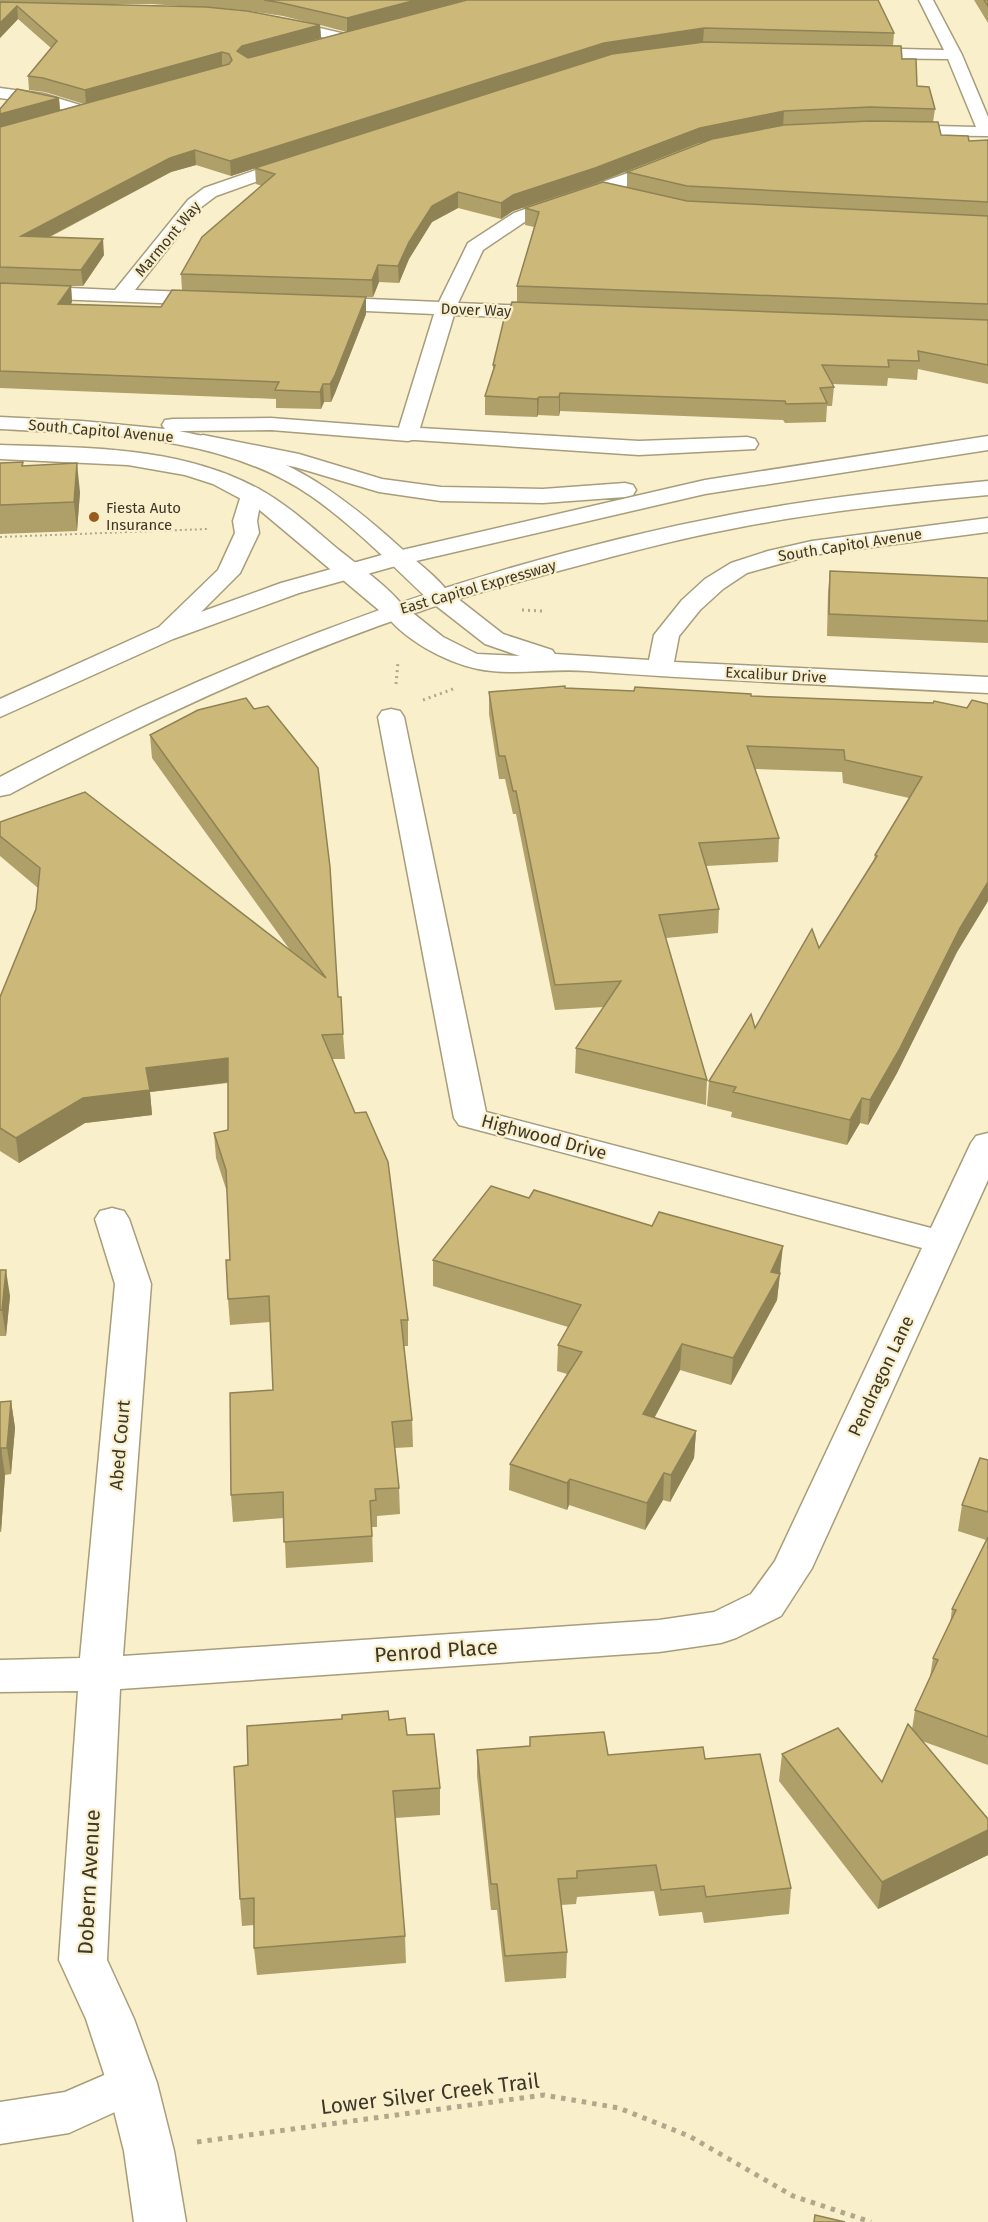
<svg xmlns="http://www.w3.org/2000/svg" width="988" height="2222" font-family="'Fira Sans',sans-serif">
  <rect width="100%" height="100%" fill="#faefcb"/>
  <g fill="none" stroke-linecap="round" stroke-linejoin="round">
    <defs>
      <path id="service" d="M132,2063L148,2069L154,2083L148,2097L69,2133L0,2144V2102L65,2092Z"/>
      <path id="minor" d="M919,0H933L962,55L988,117V136L895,135L887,130L895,125L976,127L948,59L858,58L850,53L858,48L944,50Z
        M277,18L354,36L357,39L349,44L272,25L270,22L272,19Z
        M0,88L44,94L93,109L95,112L87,117L42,104L0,98Z
        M297,156L303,157L306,161L303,165L216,196L200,208L135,290L213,293L220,295L223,299L220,303L213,305L0,297V285L115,290L188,200L204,188Z
        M668,159L674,160L677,164L674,168L607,194L526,221L483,250L458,303L555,307L562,309L565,313L562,317L555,319L454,315L420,428L639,441L747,437L755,439L758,444L755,449L639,455L400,439L397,434L434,314L321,309L314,307L311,303L314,299L321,297L439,302L468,243L514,213Z
        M988,518V532L812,555L747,573L723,589L700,610L679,636L674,662L988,677V693C854,686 721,681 587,671C552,668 511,676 478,669C445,662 402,639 383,611L386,606L395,604L404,606L443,637L477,654L520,656L485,644L430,601L427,596L430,591L439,589L448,591L503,634L552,650L555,654L649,660L654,635L682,600L705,579L731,563L768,551L812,541Z
        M391,709L400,711L404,717L486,1112L931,1228L971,1143L976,1136L988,1133V1180L812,1568L781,1616L736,1638L721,1643L659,1652L120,1689L107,1960L134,2019L157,2083L174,2151L186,2222H134L124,2151L107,2083L86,2019L59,1960L78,1691L0,1692V1660L80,1658L115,1284L95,1219L100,1211L112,1208L124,1211L129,1219L151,1284L123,1656L659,1620L714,1612L751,1594L775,1561L922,1248L459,1125L454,1118L378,717L382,711Z"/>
      <path id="primary" d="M0,417L82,421L165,429L162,425L165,420L173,419L271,418L416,429L419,434L416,439L408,441L271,430L179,431C278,450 328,482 402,549C418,563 439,578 451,596L448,601L439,603L430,601C392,565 354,526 311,496C220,434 106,435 0,429Z
        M0,445C87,448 180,446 259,489C287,504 315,530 339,550C360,567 392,589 407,611L404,616L395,618L386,616L256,507L213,484L185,475L128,465L0,459Z"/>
      <path id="trunk" d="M203,435L299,454L382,479L441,487L543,489L625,483L633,485L636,490L633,495L625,497L543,503L441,501L379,492L295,467L195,447L192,442L195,437Z
        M988,436V450L705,494L403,564L299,593L173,639L0,717V699L159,627L218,570L235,533L233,521L243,489L251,487L259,489L262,494L257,521L259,533L240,573L201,612L281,583L389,553L705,480Z
        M988,481V495C902,503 816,512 731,529C667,541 604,559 540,576C500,587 460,597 421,611C279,659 142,723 10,794L0,796V777C231,655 477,563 734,514C818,498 903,489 988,481Z"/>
    </defs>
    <use href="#service" stroke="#a79d7b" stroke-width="3"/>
    <use href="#minor" stroke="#a79d7b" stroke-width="3"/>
    <use href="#primary" stroke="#a79d7b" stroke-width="3"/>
    <use href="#trunk" stroke="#a79d7b" stroke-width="3"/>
    <path stroke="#b0a78c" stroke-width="2" stroke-dasharray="2 3" stroke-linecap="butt" d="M0,537L207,529"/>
    <path stroke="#b0a78c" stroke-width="3" stroke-dasharray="2 4" stroke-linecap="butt" d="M522,610L542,611
      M396,684L398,662
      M423,700L453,689"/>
    <path stroke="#b0a78c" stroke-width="5" stroke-dasharray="4.5 6" stroke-linecap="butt" d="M197,2142L544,2095L619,2108L689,2136L793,2196L871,2222"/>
    <use href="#service" fill="#fff" fill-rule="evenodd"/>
    <use href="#minor" fill="#fff" fill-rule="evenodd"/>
    <use href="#primary" fill="#fff" fill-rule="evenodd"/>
    <use href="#trunk" fill="#fff" fill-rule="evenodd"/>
  </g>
  <path fill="#af9f69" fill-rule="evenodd" d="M0,0H465L347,32L320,25L321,38L248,58L467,0L894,33L893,46L902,59L917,86L935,109L933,122L941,135L969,141L988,140V384L918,369L917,380L888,378L887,386L832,384L834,387L832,406H827L826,422L785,423L783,420L560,411L559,416L538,415L537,417L485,415V396L493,371V365L507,319L517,302V286L534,227L525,225V208L627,187V172L708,141L699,143L594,184L513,211L501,219L458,208L432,222L409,259L399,283L379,282L373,297H362H366V314L335,393L331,402H324L321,409L276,408V399L0,388V109L59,98L60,111L84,104L45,92L29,90L28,76L51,48L18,19L0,38ZM61,4H151L195,7ZM220,8L242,10L283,16L315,24ZM196,165L231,176L255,168L256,184L262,186L181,274L182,290L161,307L71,304L72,302L71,286H83L104,255L50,237L171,172Z
    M974,0H988V23Z
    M23,462V466L80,492L77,531L0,534V463Z
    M830,571L988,578V643L827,636L828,592Z
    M565,688L967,708L988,704V901L957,952L897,1073L868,1125L860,1123L847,1145L731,1117L732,1112L707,1106L709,1081L755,1028L819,948L874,860L875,855L909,798L843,783L842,772L755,769L779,838L778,862L706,866L719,909L718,933L666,938L707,1080L706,1105L575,1073L576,1048L604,1007L555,1010L516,814H513L505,779H499L489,714V692Z
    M198,710L338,997L343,1034L345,1059H332L408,1320V1346H404L412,1420L413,1447L395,1448L399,1488L400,1514L377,1516V1527H372L373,1562L286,1568L284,1518L233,1522L231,1495L273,1390L270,1322L230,1325L228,1299L230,1260L227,1192L216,1158L214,1133L228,1130V1083L150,1092L152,1115L85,1123L19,1163L0,1151V997L36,909L38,888L0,856V822L290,950L152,758L150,735Z
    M529,1198L781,1272L780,1274L777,1300L731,1385L680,1370L654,1418L696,1431L694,1458L670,1502L663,1500L645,1530L569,1505L567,1510L509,1490L510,1464L567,1374L557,1371L558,1345L568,1327L433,1286V1260Z
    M0,1270L10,1296L6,1336H0Z
    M11,1401L15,1428L11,1474L5,1475L1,1532H0V1402Z
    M988,1460V1765L922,1741L988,1819V1855L878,1909L779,1781L782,1754L882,1782L912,1729L915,1710L930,1677L933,1658L950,1624L952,1609L986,1540L958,1531L962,1505Z
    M389,1720L407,1735L440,1788V1815L395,1818L405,1936L406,1963L257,1975L254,1948V1925L242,1926L240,1899L248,1765Z
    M530,1737L608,1755L705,1759L791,1888L789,1914L704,1923L702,1912L659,1916L654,1891L577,1897L576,1904L561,1905L567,1952L566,1978L505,1982L497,1910H491L477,1776V1750L530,1746Z"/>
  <path fill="#8f8255" d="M416,0H465L347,32V18Z
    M17,6L18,19L0,38V23Z
    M320,25L321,38L242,60L237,51L242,46Z
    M704,28L703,42L604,57L231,176L230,161L604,43Z
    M222,52V66L86,105L85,90Z
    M59,98L60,112L0,129V114Z
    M784,111L783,126L699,143L594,184L513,211L501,219V203L513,195L700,128Z
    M195,150L196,165L171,172L22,251L21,236L170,158Z
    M458,192V208L432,222L409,259L399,283L398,266L409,242L432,206Z
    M103,239L104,255L83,286L81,270Z
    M378,265L379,282L373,297L372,280Z
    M71,286L72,302L60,320L58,304Z
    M366,297V314L335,393L331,402L330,384Z
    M323,384L324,402L321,409L320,392Z
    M560,393V411L559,416V397Z
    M539,397L538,415L537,417V399Z
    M77,463L80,492L77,531L74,502Z
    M988,882V901L957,952L897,1073L868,1125L870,1100L960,928Z
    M228,1058L230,1082L150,1092L152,1115L85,1123L19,1163L16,1138L83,1098L146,1068Z
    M862,1098L860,1123L847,1145L850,1120Z
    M783,1246L777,1300L731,1385L733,1358L771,1272Z
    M6,1270L10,1296L6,1336L2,1310Z
    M682,1344L680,1370L642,1441L643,1414Z
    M11,1401L15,1428L11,1474L7,1448Z
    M696,1431L694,1458L670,1502L671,1475Z
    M1,1448L5,1475L1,1532L0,1524V1464Z
    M664,1473L663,1500L645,1530L647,1503Z
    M570,1479L569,1505L567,1510V1483Z
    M988,1830V1855L878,1909L882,1882Z"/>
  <path fill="#ccb97a" stroke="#8f8255" stroke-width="1.5" d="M264,0H416L347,18L282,3Z
    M467,0H878L894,33L704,28L604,43L230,161L195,150L170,158L21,236L103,239L81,270L0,267V127L229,64L232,60L229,54L222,52L85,90L43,78L28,76L57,41L17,6L0,23V2L206,7L247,11L320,25L242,46L237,51L248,58Z
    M984,0H988V6Z
    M704,42L901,46L902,59H916L917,86L929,87L935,109L870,107L784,111L700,128L595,168L513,195L501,203L458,192L432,206L409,242L398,266L378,265L372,280L181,274L202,237L275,174L255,168L612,54Z
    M17,89L59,98L0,114V109Z
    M870,121L938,122L941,135L968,136L969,141L988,140V202L687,186L627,172L712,139L784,125Z
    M603,182L687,201L988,216V304L517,286L539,212L525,208Z
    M0,283L71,286L58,304L161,307L172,290L366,297L335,375L330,384H323L320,392L275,390L279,382L0,371Z
    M512,302L988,320V365L918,351L919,361L888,360L889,367L822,365L834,387L820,388L827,403L786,404L785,401L560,393L559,397H539L537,399L485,396L495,365H493L504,319H507Z
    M23,462L22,466L77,463L74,502L0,505V463Z
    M830,571L988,578V621L829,614Z
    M565,686V688L634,691L635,687L751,694V696L933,703L934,701L967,708L972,700L988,704V882L960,928L900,1048L870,1100L862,1098L850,1120L733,1092L736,1087L709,1081L751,1014L755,1028L812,929L819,948L877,856L875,855L922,777L845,760L844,750L747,746L779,838L699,843L719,909L659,915L707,1080L576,1048L621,981L555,985L516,791H513L505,756H499L489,692Z
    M246,698L254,709L268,706L318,768L330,867L338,997H341L343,1034L322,1035L355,1113L366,1112L388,1162L408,1320H401L412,1420L392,1422L399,1488L375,1489L376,1500L370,1501L372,1536L284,1542L283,1492L231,1495L230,1393L273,1390L269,1296L228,1299L226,1260H230L226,1170L214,1133L228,1130V1058L146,1068L150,1090L83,1098L16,1138L0,1128V997L36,909L40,868L0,836V822L85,792L326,978L150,735L198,710Z
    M491,1186L529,1198L534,1190L652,1226L659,1212L783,1246L771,1272L780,1274L733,1358L682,1344L643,1414L696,1431L671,1475L664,1473L647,1503L570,1479L567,1483L510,1464L582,1352L558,1345L581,1305L433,1260Z
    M0,1270H6L2,1310H0Z
    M11,1401L7,1448H1L0,1464V1402Z
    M980,1458L988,1460V1512L962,1505Z
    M988,1537V1737L915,1710L938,1660L933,1658L956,1610L952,1609Z
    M388,1711L389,1720L405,1718L407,1735L434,1734L440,1788L393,1791L405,1936L254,1948V1898L240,1899L234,1767L248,1765L247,1726L342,1719V1715Z
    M908,1724L988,1819V1830L882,1882L782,1754L838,1728L882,1782Z
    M604,1732L608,1755L703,1747L705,1759L760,1754L791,1888L706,1897L704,1886L661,1890L656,1865L577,1871V1878L558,1879L567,1952L505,1956L497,1884H491L477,1750L530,1746V1737Z
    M815,2215L845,2222H814Z"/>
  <circle fill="#995b20" stroke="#faefcb" stroke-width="2" cx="94" cy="517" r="6"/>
  <g text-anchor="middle" stroke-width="4.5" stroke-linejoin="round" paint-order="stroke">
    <g font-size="15" fill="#3c3729" stroke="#faefcb">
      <text transform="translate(168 239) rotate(-50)" y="5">Marmont Way</text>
      <text transform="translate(476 310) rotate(2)" y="5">Dover Way</text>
      <text transform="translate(101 431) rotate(5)" y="5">South Capitol Avenue</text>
      <text transform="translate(850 545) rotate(-9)" y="5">South Capitol Avenue</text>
      <text transform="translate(478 587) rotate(-16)" y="5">East Capitol Expressway</text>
      <text transform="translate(776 675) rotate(3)" y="5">Excalibur Drive</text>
    </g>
    <g font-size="15" fill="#3c3729" stroke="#faefcb" text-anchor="start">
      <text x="106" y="513">Fiesta Auto<tspan x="106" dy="17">Insurance</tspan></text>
    </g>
    <g font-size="18" fill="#3c3729" stroke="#faefcb">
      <text transform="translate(544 1137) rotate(15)" y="6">Highwood Drive</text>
      <text transform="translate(881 1376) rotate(-65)" y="6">Pendragon Lane</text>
      <text transform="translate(120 1445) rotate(-85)" y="6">Abed Court</text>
    </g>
    <g font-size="21" fill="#3c3729" stroke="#faefcb">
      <text transform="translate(436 1651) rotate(-4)" y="7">Penrod Place</text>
      <text transform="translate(89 1882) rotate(-87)" y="7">Dobern Avenue</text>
      <text transform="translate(430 2094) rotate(-7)" y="7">Lower Silver Creek Trail</text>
    </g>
  </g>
</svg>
